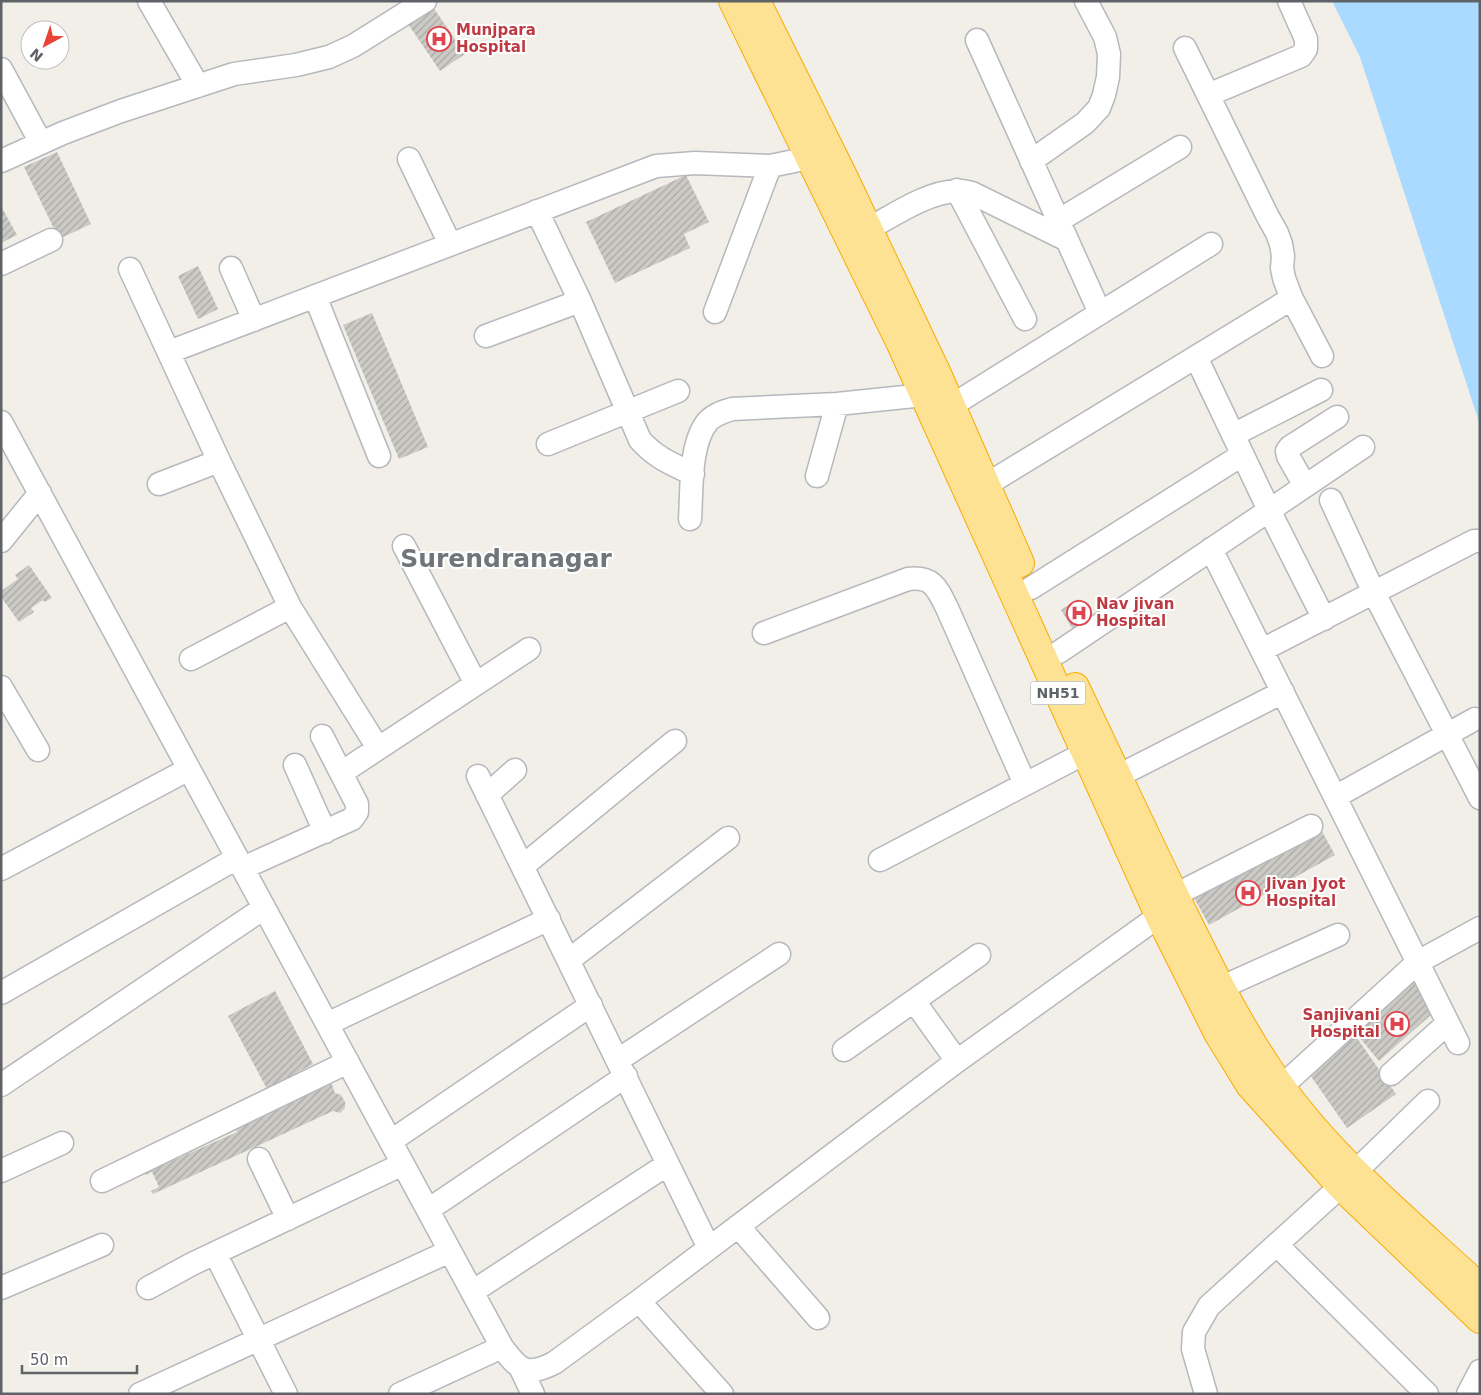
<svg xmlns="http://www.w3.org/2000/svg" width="1481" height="1395" font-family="'DejaVu Sans',sans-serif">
  <defs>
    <pattern id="building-hatch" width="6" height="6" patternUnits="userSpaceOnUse" patternTransform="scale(1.25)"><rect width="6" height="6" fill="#cccac5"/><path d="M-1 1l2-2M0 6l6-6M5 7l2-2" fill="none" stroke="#a9a8a4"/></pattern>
  </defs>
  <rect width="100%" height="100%" fill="#f1efe8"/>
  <path fill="#aadaff" d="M1332,1H1480V425L1360,57Z"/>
  <path fill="url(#building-hatch)" d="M433,7L465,54L440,71L408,24Z
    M57,152L91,224L59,239L24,167Z
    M686,175L709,222L684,234L690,248L615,283L586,222Z
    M1,206L17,235L1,243Z
    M198,266L218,309L198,319L178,276Z
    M372,313L428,447L399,459L343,325Z
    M29,565L52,598L45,602L43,600L31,608L34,612L19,622L1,597V591L18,579L15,575Z
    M1078,599L1093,622L1075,633L1061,610Z
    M1319,826L1335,855L1209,925L1193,896Z
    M1414,974L1432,1014L1379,1061L1353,1030Z
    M275,991L313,1064L267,1089L228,1016Z
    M1355,1035L1396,1094L1347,1128L1306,1069Z
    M331,1082L335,1093L341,1095L345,1102V1108L340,1113L333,1111L153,1194L151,1191L159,1187L152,1172L146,1175L145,1173L237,1132L235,1127L318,1085L320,1088Z"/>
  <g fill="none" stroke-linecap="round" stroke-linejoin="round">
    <defs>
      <path id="minor" d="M149,1L198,86
        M977,40L1100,313
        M1,69L41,143
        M1208,95L1301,56L1306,49V39L1289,1
        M409,159L450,244
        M1,161L63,133L121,111L234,74L296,65L329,57L353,46L425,1
        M1031,161L1085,123L1099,108L1104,95L1108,77L1109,54L1105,37L1086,1
        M957,190L1025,319
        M537,211L580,301L640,440C656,458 672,464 693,474
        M1058,221L1180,147
        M868,229C894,215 927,192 957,191C961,190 967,192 972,193L1067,240
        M1,264L51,240
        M231,268L254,320
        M130,269L219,461L290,607L378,748
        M315,296L379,456
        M1291,297L1322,356
        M715,312L770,166
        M486,336L580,301
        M169,352L656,166L695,163L770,166L809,158
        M1196,357L1269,510L1324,619
        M935,412L951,406L1211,244
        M1,422L502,1347C519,1370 526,1377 554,1363L639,1301L957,1061L1173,906
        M1233,435L1321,390
        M548,444L678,391
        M817,476L837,404
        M159,484L219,461
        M986,485L1286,302L1291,297L1284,278L1282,268L1283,256L1281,244L1277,233L1267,215L1185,48
        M1305,486L1288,456L1287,451L1290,447L1337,417
        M1331,500L1374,593L1480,798
        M690,519C692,490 689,444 708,421C715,414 723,412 732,409L837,404L924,395
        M1,541L40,493
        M404,546L476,684
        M1211,549L1458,1043
        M1031,588L1242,455
        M764,633L908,579C933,576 937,588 947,608L1025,784
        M1262,650L1474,541H1480
        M1059,652L1363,447
        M191,659L290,607
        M1,687L38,750
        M295,765L325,832
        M341,773L529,649
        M478,776L709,1248
        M1118,776L1283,692
        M487,795L515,770
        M1335,797L1475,719
        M880,860L1085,753
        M523,866L675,741
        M243,868L352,819L357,812V804L322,736
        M1,869L189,769
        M1175,895L1311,826
        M569,960L728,838
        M1220,988L1338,935
        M1,993L237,858
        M914,1001L957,1061
        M327,1024L549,919
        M844,1050L979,955
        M618,1060L779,954
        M1391,1074L1448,1023
        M1,1085L264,908
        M1281,1087L1418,962L1480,928
        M391,1141L591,1005
        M259,1159L288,1219
        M1,1171L62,1143
        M1355,1172L1428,1101
        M102,1181L348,1062
        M428,1210L626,1076
        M738,1226L818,1318
        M1277,1245L1427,1394
        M215,1253L286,1394
        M1,1288L102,1245
        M148,1288L192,1264L403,1164
        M472,1292L668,1164
        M639,1301L722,1394
        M520,1367L533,1394
        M140,1394L450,1251
        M400,1394L502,1347
        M1206,1394L1193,1349L1194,1332L1209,1306L1341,1186
        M1468,1394L1480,1371"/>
      <path id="highway" d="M733,1L901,344L1159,915L1218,1033L1250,1085L1341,1186L1480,1319
        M756,1L841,172L938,376L1020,563
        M1075,687C1112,764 1148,842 1186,919C1215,978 1244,1036 1283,1090C1338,1165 1412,1225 1480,1288"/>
    </defs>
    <use href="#minor" stroke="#b5b8bc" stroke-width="25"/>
    <use href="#highway" stroke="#f9ab00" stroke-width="30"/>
    <use href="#minor" stroke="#fff" stroke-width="22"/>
    <use href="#highway" stroke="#fde293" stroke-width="28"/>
  </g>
  <defs>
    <symbol id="hospital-ring" viewBox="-11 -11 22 22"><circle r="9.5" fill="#fff" stroke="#e0444e" stroke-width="1.5"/><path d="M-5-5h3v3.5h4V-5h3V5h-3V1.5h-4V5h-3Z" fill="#e0444e"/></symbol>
  </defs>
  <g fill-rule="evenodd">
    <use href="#hospital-ring" x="425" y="25" width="28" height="28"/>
    <use href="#hospital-ring" x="1065" y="599" width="28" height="28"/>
    <use href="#hospital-ring" x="1234" y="879" width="28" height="28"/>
    <use href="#hospital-ring" x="1383" y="1010" width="28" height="28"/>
  </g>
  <g text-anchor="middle" stroke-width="4" stroke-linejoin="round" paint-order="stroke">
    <rect fill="#fff" stroke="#8f9295" stroke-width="1" x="1030.5" y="681.5" width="55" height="23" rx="4"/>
    <g font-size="14" font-weight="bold" fill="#5f6368">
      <text x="1058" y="698">NH51</text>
    </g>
    <g font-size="15" font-weight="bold" fill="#be3a42" stroke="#fff" text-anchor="start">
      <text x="456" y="35">Munjpara<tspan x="456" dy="17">Hospital</tspan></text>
      <text x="1096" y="609">Nav jivan<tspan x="1096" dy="17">Hospital</tspan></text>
      <text x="1266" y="889">Jivan Jyot<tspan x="1266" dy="17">Hospital</tspan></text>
      <text x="1380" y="1020" text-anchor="end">Sanjivani<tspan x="1380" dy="17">Hospital</tspan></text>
    </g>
    <g font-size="25" font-weight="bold" fill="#70757a" stroke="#fff">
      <text x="506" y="567">Surendranagar</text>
    </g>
  </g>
  <rect width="1481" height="1395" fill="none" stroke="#5f6368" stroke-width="5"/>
  <g transform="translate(45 45) rotate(220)"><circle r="24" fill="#ffffff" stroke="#bfc1c3"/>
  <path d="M0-4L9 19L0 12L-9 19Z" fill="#ea4335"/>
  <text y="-8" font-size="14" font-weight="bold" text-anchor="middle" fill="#5f6368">N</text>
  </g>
  <path d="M22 1365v8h115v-8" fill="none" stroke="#5f6368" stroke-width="2.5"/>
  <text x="30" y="1365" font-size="15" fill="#5f6368" stroke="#ffffff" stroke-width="4" paint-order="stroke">50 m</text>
</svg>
